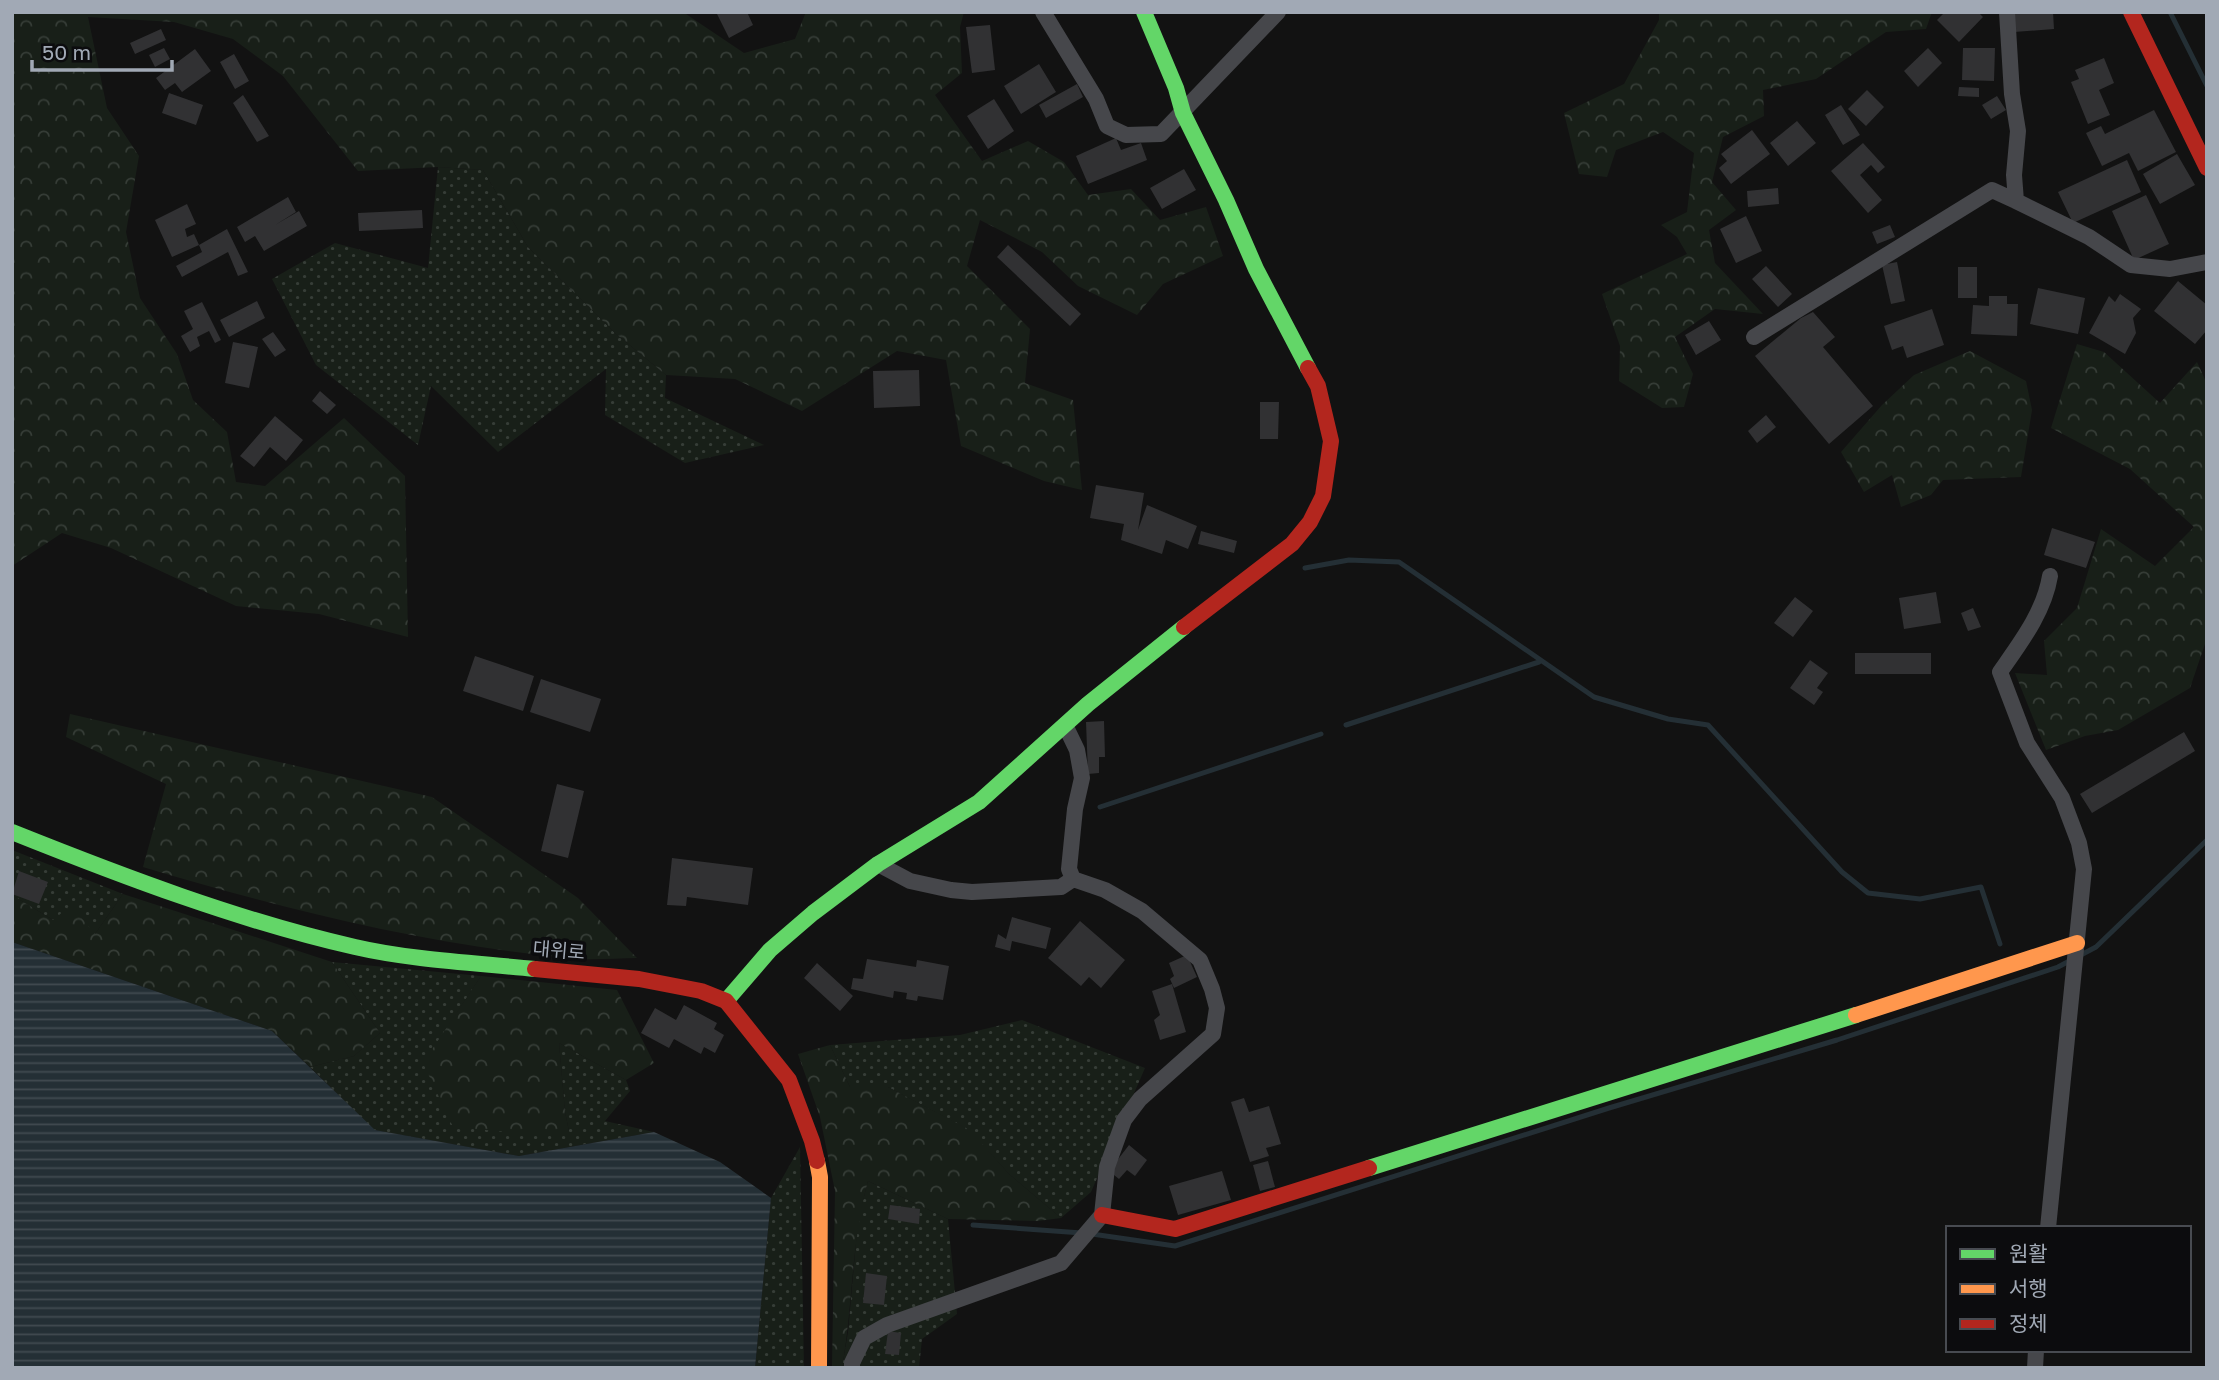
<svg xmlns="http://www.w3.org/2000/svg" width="2219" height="1380" font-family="'Golos Text','Noto Sans KR',sans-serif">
  <defs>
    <pattern id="grass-dots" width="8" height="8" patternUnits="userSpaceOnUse" patternTransform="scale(1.75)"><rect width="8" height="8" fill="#181f18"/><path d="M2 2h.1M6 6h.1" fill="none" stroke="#363d37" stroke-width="1.8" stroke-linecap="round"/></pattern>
    <pattern id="forest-crowns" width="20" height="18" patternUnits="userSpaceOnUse" patternTransform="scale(1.75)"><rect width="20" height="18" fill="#181f18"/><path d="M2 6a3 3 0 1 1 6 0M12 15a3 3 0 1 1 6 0" fill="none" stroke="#363d37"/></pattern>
    <pattern id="water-rules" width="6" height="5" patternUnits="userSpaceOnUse" patternTransform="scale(1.75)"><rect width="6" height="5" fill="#242f35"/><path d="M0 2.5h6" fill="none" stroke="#414a50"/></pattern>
  </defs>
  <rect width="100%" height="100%" fill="#121212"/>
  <path fill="url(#grass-dots)" d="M438,167L483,170L528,247L615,333L666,375L665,398L764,445L685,463L605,415L606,369L498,452L431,386L418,445L316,365L272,279L335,243L428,268Z
    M12,850L123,894L95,934L53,920L12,895Z
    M332,962L481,976L424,1063L569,1131L565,1112L559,1043L626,1080L630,1091L605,1121L654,1132L519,1156L374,1130L310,1067L354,1056L380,1033Z
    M1022,1020L1145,1068L1091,1192L1061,1218L1009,1174L969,1130L888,1087H850L830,1045L960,1035Z
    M800,1147L804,1368H755L771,1198Z
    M868,1181L948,1219L957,1314L922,1339L919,1368H842L848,1332L858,1220Z"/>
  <path fill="url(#forest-crowns)" d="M12,12H683L744,53L795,39L806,12H964L960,27L962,73L935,95L982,161L1028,141L1064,162L1088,195L1131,189L1160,220L1206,207L1223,256L1163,284L1137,315L1078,286L1042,252L980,220L967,266L1030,329L1025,383L1073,400L1082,490L1044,481L961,446L946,360L897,351L802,411L735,379L666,375L615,333L528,247L483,170L438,167L358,171L283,76L233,39L174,22L88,17L107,108L139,156L126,232L140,298L177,354L193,400L227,432L236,482L265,486L344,418L405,476L408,637L319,614L236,606L111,548L62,533L12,566Z
    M1659,12H1932L1926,29L1886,32L1816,79L1763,90L1764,116L1723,137L1712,182L1736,210L1709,230L1715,263L1763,314L1715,309L1675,337L1693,374L1684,407L1662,408L1619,381L1620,346L1602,294L1687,254L1677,237L1661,225L1687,212L1694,153L1663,132L1616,150L1607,177L1579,174L1564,113L1624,84L1659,20Z
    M2077,344L2104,352L2160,403L2197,362L2207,384V638L2190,688L2118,730L2085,736L2046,750L2015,673L2047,675L2044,641L2077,608L2101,529L2155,566L2194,527L2130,469L2051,428Z
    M1970,351L2026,381L2032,410L2021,477L1943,480L1931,495L1901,507L1892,475L1864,492L1841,452L1882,405L1914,375Z
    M70,714L432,797L578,898L637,958C614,958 590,961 568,958C422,944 283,909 143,867L166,784L66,737Z
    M123,894L332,962L380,1033L354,1056L310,1067L272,1031L12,942V895L53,920L71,905L95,934Z
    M481,976L617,990L654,1063L626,1080L559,1043L565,1112L569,1131L552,1136L453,1127L423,1063Z
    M830,1045L850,1087H888L970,1130L1009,1174L1061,1218L1038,1221L948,1219L868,1181C851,1242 853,1306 842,1368H832V1366L835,1191L820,1117L798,1054Z"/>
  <path fill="url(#water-rules)" d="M12,942L272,1031L375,1130L519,1156L654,1132L720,1162L771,1198L755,1368H12Z"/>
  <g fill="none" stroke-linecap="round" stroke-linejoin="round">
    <path stroke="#242f35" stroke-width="5" d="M2170,12L2207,86
      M1305,568L1349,560L1399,562L1594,697L1668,719L1708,725L1842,872L1868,893L1920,899L1981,887L2000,944
      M1346,725L1539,662
      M1100,807L1321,734
      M973,1225L1082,1233
      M1092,1234L1175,1246L1609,1108L1837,1040L2058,967L2096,947L2207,840"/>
  </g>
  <path fill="#313133" d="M716,12H747L753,25L729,38Z
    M1945,12H1978L1983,17L1959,42L1937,20Z
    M2013,12H2053L2054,29L2014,32Z
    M990,25L995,70L972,73L966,27Z
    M161,29L166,40L135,54L130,43Z
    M164,48L170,59L155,67L149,55Z
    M1928,48L1942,63L1918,87L1904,71Z
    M1963,48H1995L1994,81L1962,80Z
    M195,49L211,71L182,92L175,83L165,90L156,78Z
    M234,54L249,81L235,89L220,62Z
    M2104,58L2114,83L2099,90L2110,115L2088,124L2071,82L2079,79L2075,70Z
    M1039,64L1056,92L1021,114L1004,86Z
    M1077,84L1083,97L1046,118L1039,105Z
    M1959,87L1979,88V97L1958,96Z
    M1867,90L1884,107L1866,126L1848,109Z
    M169,93L203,105L196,125L162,113Z
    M243,95L269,136L257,142L233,103Z
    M1997,96L2006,110L1991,119L1982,105Z
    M994,99L1014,131L988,149L967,116Z
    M1841,105L1860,135L1843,145L1825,115Z
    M2154,110L2176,152L2138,171L2129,153L2102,166L2086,133L2101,126L2105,134Z
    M1797,121L1816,143L1788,166L1770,143Z
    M1752,130L1770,154L1731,184L1719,168L1727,161L1721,154Z
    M1116,138L1121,150L1141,143L1147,160L1088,184L1076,156Z
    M1863,143L1885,167L1878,173L1871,165L1860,175L1882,200L1868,213L1831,171Z
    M2177,154L2195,185L2160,204L2143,174Z
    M2127,160L2141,192L2073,223L2058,192Z
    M1184,169L1196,190L1162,209L1150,188Z
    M1778,188L1779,204L1748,207L1747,191Z
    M2146,195L2169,244L2134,260L2112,211Z
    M288,197L296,212L275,225L299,211L307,226L264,251L255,236L245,242L237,227Z
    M187,204L196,224L185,229L187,237L194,234L199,245L172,257L155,220Z
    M422,210L423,228L359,231L358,213Z
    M1746,216L1762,251L1736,263L1720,229Z
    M1890,225L1895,237L1877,244L1872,232Z
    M227,229L248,272L238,276L228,252L182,277L176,266L202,252L199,245Z
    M1008,245L1081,314L1070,326L997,257Z
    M1897,262L1905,301L1891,304L1882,265Z
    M1766,266L1792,294L1778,307L1752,279Z
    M1958,267H1977V298H1958Z
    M2178,281L2207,305V330L2195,344L2154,311Z
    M2038,288L2085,298L2078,334L2030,324Z
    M2120,294L2141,309L2133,318L2136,333L2125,354L2089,333L2109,296L2115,302Z
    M1989,296H2007V304H2018L2017,336L1971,334L1973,305L1989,306Z
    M257,301L265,318L229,337L220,320Z
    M202,302L221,340L215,343L209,331L197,337L200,346L190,352L181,336L193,329L184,311Z
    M1932,309L1944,345L1907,358L1903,346L1892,350L1884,326Z
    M1813,312L1835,337L1823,347L1873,406L1829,444L1755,356L1801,318Z
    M1709,321L1721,340L1696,355L1685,335Z
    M273,332L286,350L275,357L262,339Z
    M233,342L258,347L249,388L225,383Z
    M919,370L920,406L874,408L873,371Z
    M320,391L336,405L327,414L312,401Z
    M1260,402H1279L1278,439H1260Z
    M1766,415L1776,427L1757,443L1748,431Z
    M275,416L303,440L286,461L270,447L254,467L240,456Z
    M1096,485L1144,493L1138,530L1147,505L1197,526L1188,549L1166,540L1162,554L1121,540L1124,524L1090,518Z
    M2052,528L2095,542L2086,568L2044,555Z
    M1201,531L1237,541L1234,553L1198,544Z
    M1936,592L1941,623L1904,629L1899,598Z
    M1795,597L1813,611L1793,637L1774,623Z
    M1973,608L1981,627L1968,631L1961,613Z
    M1855,653H1931V674H1855Z
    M475,656L534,676L523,711L463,691Z
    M1810,660L1828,673L1817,688L1823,692L1814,705L1790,688Z
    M541,679L601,699L590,732L530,712Z
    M1104,721L1105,757H1099V773L1088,774L1086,722Z
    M2184,732L2195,751L2092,813L2080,794Z
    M557,784L584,791L568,858L541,851Z
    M672,858L753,868L748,905L687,897L686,906L667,905Z
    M19,871L48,882L39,904L12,894Z
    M1012,917L1051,928L1046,949L1012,941L1010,951L995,947L998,934L1006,939Z
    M1080,921L1125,960L1101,988L1089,977L1081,986L1048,958Z
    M1187,955L1197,977L1174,988L1170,979L1174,976L1169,963Z
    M867,959L916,967L917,960L949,966L943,1000L918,996L917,1001L906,999L907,993L894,991L893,998L851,989L853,978L863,979Z
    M817,963L853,996L840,1011L804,978Z
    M1172,984L1186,1032L1160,1040L1154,1020L1160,1015L1152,991Z
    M684,1005L717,1023L714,1029L724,1035L715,1053L704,1047L701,1054L674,1039L669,1048L641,1033L655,1008L676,1020Z
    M1244,1098L1249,1112L1269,1106L1281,1144L1266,1148L1269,1156L1250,1162L1231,1102Z
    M1129,1145L1147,1160L1135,1176L1127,1170L1119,1179L1109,1171Z
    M1268,1161L1275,1187L1260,1191L1253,1165Z
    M1222,1171L1231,1200L1178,1215L1169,1186Z
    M890,1205L920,1209L919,1224L888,1219Z
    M866,1273L887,1276L884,1305L863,1303Z
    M888,1331L901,1333L899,1355L885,1354Z"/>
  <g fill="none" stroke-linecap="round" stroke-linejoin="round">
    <path stroke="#46474b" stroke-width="16" d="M1043,12L1096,99L1107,126L1126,135L1161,134L1278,12
      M2007,12L2012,94L2018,131L2014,175L2016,201L2089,237L2131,265L2170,269L2207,262
      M1754,337L1992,190L2016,201
      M878,864L910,881L951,890L972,892L1061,887L1073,879
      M2048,1228L2084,869L2079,843L2062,798L2027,743L2000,672C2021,642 2044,612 2050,576
      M852,1368V1363L864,1338L887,1325L1061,1263L1102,1215L1107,1167L1124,1120L1140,1099L1213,1034L1217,1008L1212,989L1200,960L1142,911L1105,890L1073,879L1069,869L1075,809L1082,778L1077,750L1065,725
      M2035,1368L2036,1350"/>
    <path stroke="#63d668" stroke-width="16" d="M1144,12L1176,88L1183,113L1226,200L1256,269L1308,368
      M12,832C122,876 240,921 355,947C411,960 477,963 535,969
      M726,1001L770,950L813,913L878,864L979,802L1088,704L1184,627
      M1369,1168L1856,1015"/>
    <path stroke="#ff974d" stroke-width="16" d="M1856,1015L2077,943
      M817,1161L820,1177L819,1368"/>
    <path stroke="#b3261e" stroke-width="16" d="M2131,12L2207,168
      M1184,627L1292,544L1310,522L1323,496L1331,441L1318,386L1308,368
      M535,969L639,979L701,991L726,1001L789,1080L812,1141L817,1161
      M1102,1215L1175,1229L1369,1168"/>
  </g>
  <g text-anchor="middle" stroke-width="7" stroke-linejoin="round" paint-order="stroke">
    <g font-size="19" fill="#a1a9b5" stroke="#0c0c0e">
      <text transform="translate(559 950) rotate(5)" y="7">대위로</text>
    </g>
  </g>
  <rect width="2219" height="1380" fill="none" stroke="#a1a9b5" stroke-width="28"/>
  <rect x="1946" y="1226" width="245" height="126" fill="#0c0c0e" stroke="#484b51" stroke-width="2"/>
  <rect x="1960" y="1249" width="35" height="10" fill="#63d668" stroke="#484b51" stroke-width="2"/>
  <text x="2009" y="1261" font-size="21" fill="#a1a9b5">원활</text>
  <rect x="1960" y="1284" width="35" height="10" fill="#ff974d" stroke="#484b51" stroke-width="2"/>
  <text x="2009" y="1296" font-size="21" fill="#a1a9b5">서행</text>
  <rect x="1960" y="1319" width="35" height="10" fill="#b3261e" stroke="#484b51" stroke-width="2"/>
  <text x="2009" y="1331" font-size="21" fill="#a1a9b5">정체</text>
  <path d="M32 60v10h140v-10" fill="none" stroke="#a1a9b5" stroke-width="3.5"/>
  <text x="42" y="60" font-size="21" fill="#a1a9b5" stroke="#0c0c0e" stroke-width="5" paint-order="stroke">50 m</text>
</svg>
